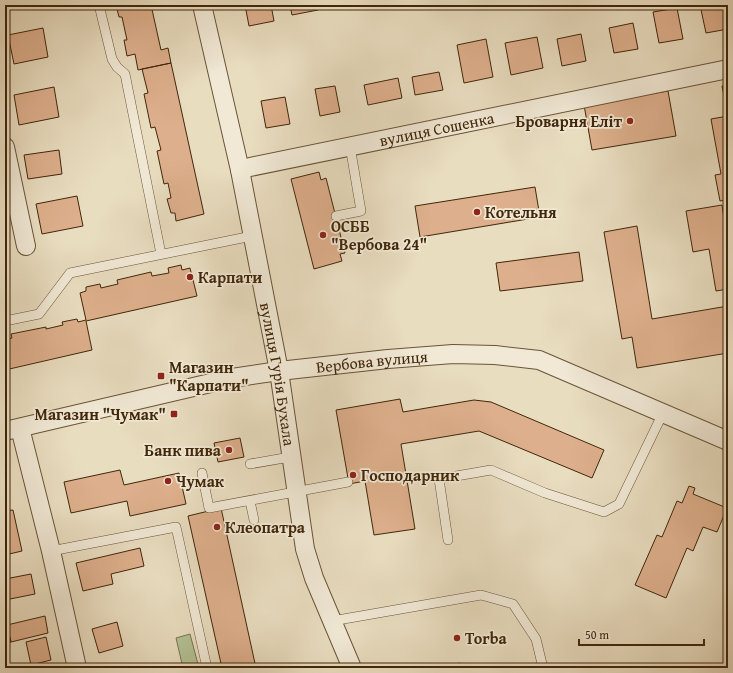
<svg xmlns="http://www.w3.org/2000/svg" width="733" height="673" font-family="'Gentium Book Plus',serif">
  <rect width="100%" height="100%" fill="#e9ddc0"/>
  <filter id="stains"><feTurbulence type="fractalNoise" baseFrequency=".005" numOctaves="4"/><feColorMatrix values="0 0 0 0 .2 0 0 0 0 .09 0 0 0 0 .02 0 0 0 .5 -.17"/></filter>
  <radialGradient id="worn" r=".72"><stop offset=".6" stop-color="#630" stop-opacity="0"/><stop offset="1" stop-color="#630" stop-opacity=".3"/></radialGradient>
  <path fill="#b3c295" stroke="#7a7450" d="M190,634L199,668H183L176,638Z"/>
  <path fill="#ddaf8c" stroke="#40260a" d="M116,5H151L161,50L168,48L171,63L138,70L135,54L127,56L124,40H127L122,17H119Z
    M245,5H271L274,21L249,26Z
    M290,5H317L318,10L292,15Z
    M700,5H728V29L706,33Z
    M677,8L683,39L659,43L653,12Z
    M633,23L638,49L614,53L609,28Z
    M43,28L48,57L14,64L8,35Z
    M581,34L586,61L562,66L557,39Z
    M537,37L543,68L511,75L505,43Z
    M486,39L493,77L464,83L457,45Z
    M171,63L204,214L176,221L175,213H171L167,199L171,198L168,183L164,184L157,151L161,150L155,127L151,128L144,94L148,93L142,69Z
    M439,72L443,90L415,95L412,77Z
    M398,78L402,98L368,105L364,85Z
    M728,85V115L722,86Z
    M335,86L340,112L320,116L315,89Z
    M54,87L59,117L19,125L14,95Z
    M668,91L676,136L592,150L584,105Z
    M285,97L290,124L266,128L261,101Z
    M728,116V212L726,200L720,201L715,175L721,174L711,119Z
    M59,150L62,174L28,179L24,155Z
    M319,172L321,180L326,178L345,253L340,254L342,261L314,269L291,179Z
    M535,187L540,217L420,237L415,206Z
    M77,196L83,226L42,234L36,204Z
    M722,205L724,219H728V289L716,291L709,249L693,252L686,211Z
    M637,226L652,319L728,306V353L637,368L632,337L622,339L604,232Z
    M579,252L583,281L500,291L496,263Z
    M181,265L182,270L190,268L197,296L86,321L92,350L5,370V340L12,338L11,334L46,327V329L63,325L62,322L77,319L78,322L86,320L80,293L86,291V287L100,284L101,288L118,284L117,280L151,272L152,276L169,273L168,268Z
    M400,399L403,412L474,400L491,402L604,450L592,478L479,431L401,444L415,529L374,535L365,481L349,484L336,410Z
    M240,438L244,457L218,462L214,443Z
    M120,470L124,485L179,473L186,504L130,516L127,501L71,513L64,482Z
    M689,486L695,488L693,494L727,508L717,532L703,527L693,551L687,548L666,598L635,585L657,535L662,537L677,501L682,503Z
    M221,508L256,668H222L188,516Z
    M13,510L22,551L5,555V511Z
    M140,548L144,566L111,574L113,584L83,591L76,563Z
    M31,574L35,594L5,600V579Z
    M45,616L48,633L11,642L7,625Z
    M117,622L123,646L99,653L92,629Z
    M6,623L11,642L5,643V624Z
    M46,637L51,660L31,665L26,642Z
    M460,663L461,668H440Z"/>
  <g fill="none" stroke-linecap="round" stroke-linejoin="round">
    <defs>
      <path id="lane" d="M99,5L112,59L117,67L125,74L161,254
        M336,216L361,211L350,146
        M5,321L39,314L70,273L252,236
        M250,464L290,457
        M202,473L209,508L348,482
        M250,501L254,520
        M448,540L439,479L491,470L545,493L604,512L619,504L663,413
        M51,551L176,527L207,668
        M332,621L481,595L513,604L536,639L543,668"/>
      <g id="street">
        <path id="s1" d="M202,5L240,170L279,371L305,549L314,578L352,668"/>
        <path d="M5,147L26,246"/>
        <path id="s2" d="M240,170L250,167L728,69"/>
        <path d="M20,428L51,551L77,668"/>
        <path id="s3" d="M5,431L232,378L279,371L388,359L453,354L495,355L539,360L728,441"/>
      </g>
    </defs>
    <use href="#lane" stroke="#6a5438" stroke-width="10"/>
    <use href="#street" stroke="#6a5438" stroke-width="20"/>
    <use href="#lane" stroke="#f1e9d6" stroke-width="9"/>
    <use href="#street" stroke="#f1e9d6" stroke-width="18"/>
  </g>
  <g fill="#8f2418" stroke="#f1e9d6" stroke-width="1.5">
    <circle cx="630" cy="121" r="4"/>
    <circle cx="477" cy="212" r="4"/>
    <circle cx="323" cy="235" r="4"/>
    <circle cx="190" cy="277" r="4"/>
    <rect x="157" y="372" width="8" height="8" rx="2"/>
    <rect x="170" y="410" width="8" height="8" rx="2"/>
    <circle cx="229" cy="450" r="4"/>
    <circle cx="353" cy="475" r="4"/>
    <circle cx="168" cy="481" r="4"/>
    <circle cx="217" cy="527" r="4"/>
    <circle cx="457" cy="638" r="4"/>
  </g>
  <g text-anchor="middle" stroke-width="3.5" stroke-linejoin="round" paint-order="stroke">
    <g font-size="16" font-weight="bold" fill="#40260a" stroke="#f1e9d6" text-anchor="start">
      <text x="622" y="127" text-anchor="end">Броварня Еліт</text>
      <text x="485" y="218">Котельня</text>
      <text x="331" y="232">ОСББ<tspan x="331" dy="18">"Вербова 24"</tspan></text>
      <text x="198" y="283">Карпати</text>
      <text x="169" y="373">Магазин<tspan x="169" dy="18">"Карпати"</tspan></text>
      <text x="166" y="420" text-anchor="end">Магазин "Чумак"</text>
      <text x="221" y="456" text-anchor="end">Банк пива</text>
      <text x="361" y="481">Господарник</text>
      <text x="176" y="487">Чумак</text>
      <text x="225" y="533">Клеопатра</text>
      <text x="465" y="644">Torba</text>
    </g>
    <g font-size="16" fill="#40260a" stroke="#f1e9d6">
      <text dy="6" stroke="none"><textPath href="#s2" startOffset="201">вулиця Сошенка</textPath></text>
      <text dy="6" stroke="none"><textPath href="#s3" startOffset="374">Вербова вулиця</textPath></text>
      <text dy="6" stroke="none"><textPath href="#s1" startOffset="377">вулиця Гурія Бухала</textPath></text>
    </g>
  </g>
  <rect width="733" height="673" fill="none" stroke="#e9ddc0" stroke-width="20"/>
  <rect x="6" y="6" width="721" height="661" fill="none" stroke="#40260a" stroke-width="2"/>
  <rect x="10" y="10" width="713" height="653" fill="none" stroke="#40260a"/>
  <path d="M579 639v6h125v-6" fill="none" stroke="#40260a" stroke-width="2"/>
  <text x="585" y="639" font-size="12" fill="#40260a" stroke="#f1e9d6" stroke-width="3" paint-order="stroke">50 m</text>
  <rect width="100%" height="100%" filter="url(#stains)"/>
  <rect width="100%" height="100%" fill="url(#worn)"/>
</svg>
